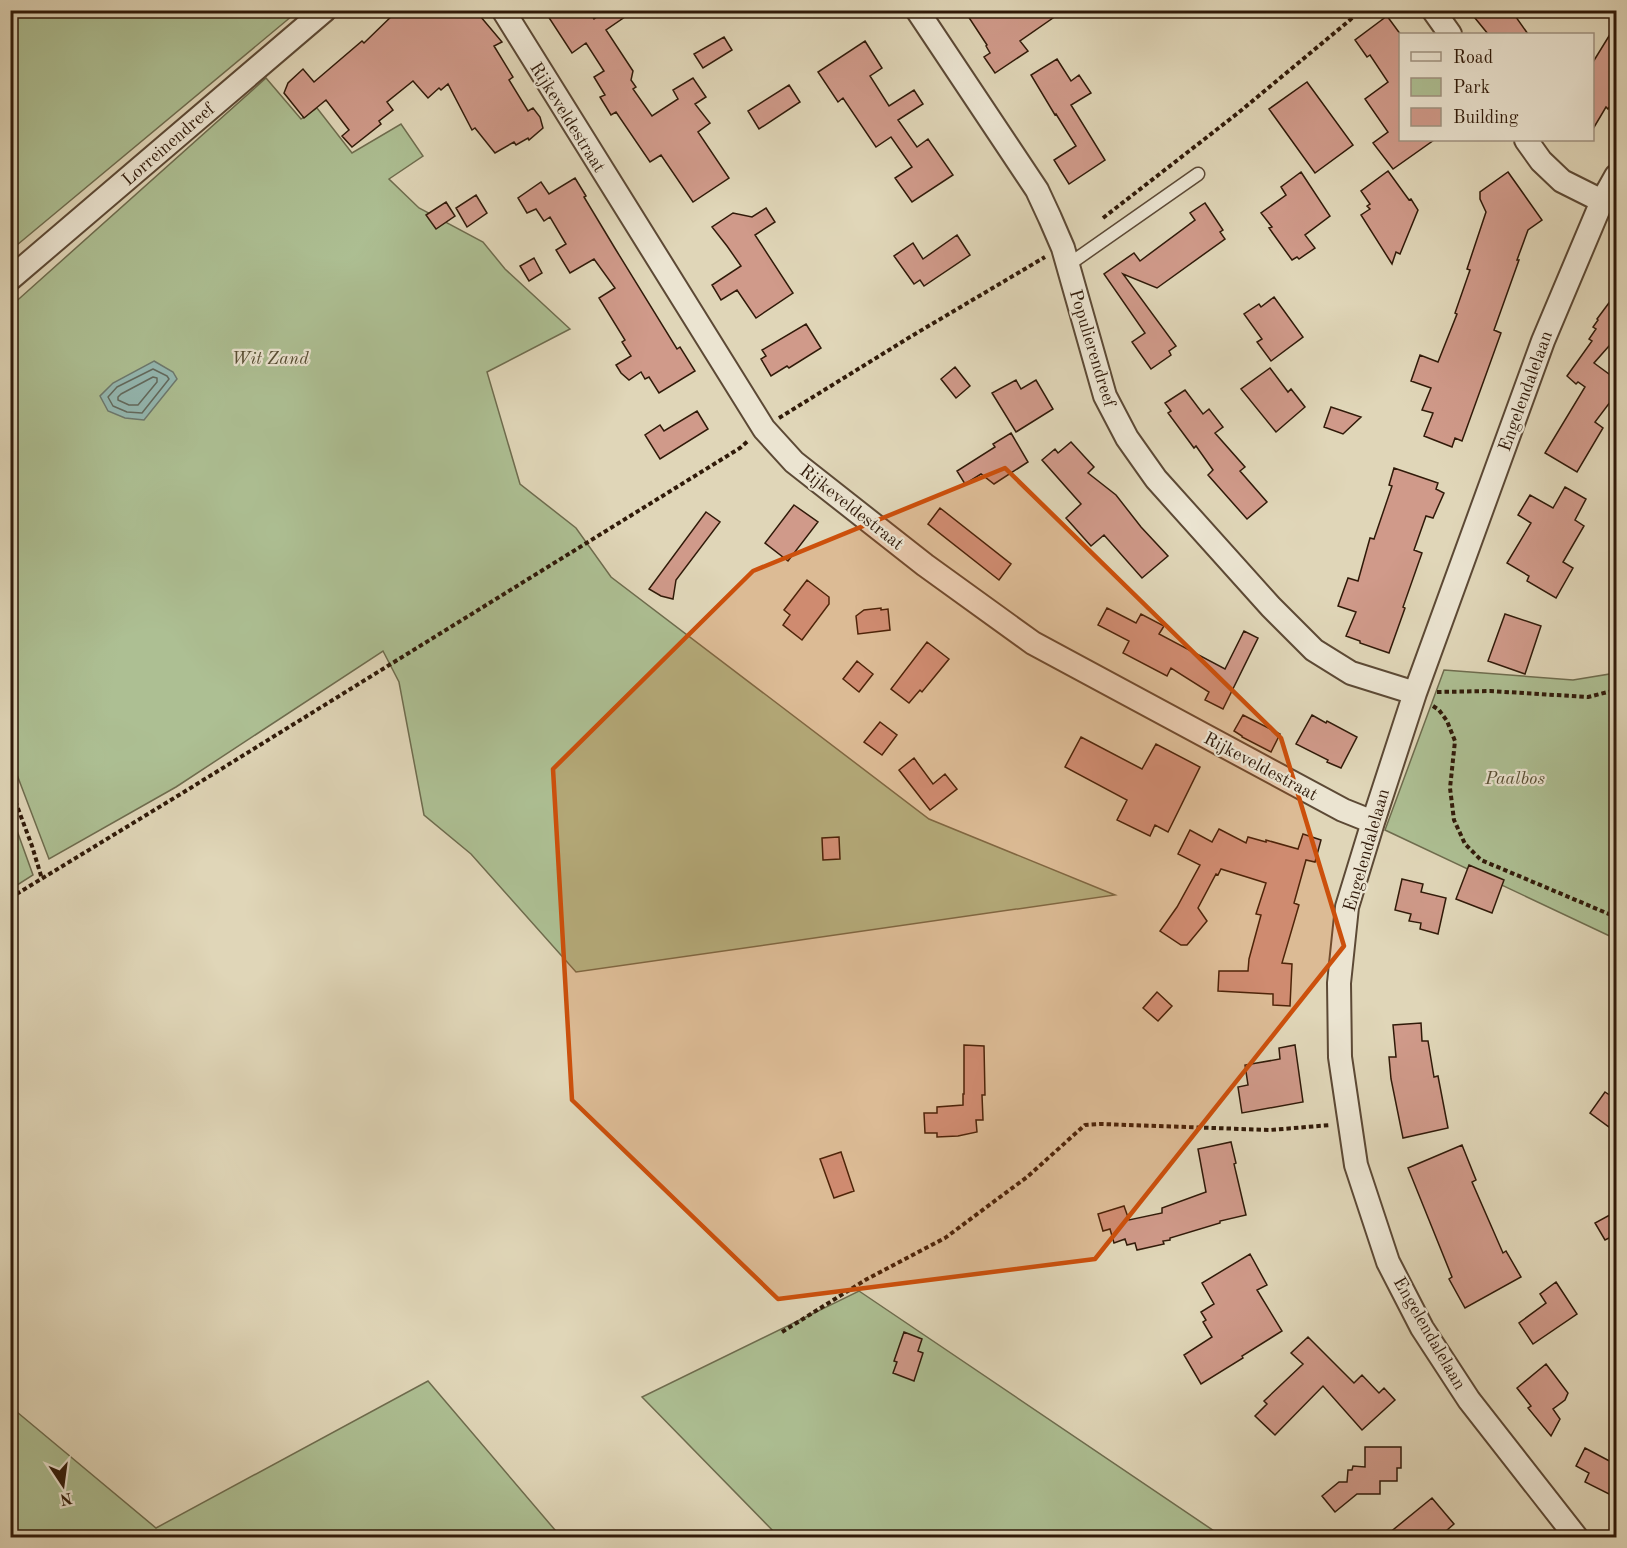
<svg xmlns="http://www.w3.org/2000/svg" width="1627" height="1548" font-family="'Old Standard TT',serif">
  <rect width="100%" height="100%" fill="#e0d6b8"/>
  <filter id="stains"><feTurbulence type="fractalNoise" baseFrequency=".00333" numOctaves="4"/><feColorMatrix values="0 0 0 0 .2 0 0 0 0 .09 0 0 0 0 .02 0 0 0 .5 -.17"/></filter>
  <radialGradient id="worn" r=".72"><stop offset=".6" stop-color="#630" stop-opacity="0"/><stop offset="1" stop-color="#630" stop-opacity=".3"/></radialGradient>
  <path fill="#adbf93" stroke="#6e6c4e" stroke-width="1.5" d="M11,10H298V11L11,250Z
    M266,78L301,119L317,108L352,153L401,124L423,156L389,179L419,208L483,242L505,269L570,329L487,372L520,484L576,528L611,577L929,819L1115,895L576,972L471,854L424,815L399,682L383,651L176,787L49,859L11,759V306Z
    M1444,670L1573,680L1616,673V939L1385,830Z
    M11,814L33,875L11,889H10Z
    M859,1291L1223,1537H779L642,1397Z
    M428,1381L561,1537H11V1407L156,1528Z"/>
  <path fill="#94b9b3" stroke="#6c796f" stroke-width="1.5" d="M154,361L173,372L177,379L144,420L125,418L108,411L100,396L113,383Z"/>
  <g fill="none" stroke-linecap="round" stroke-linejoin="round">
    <path stroke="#626a5e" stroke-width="1.5" d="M153,369L167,376L169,379L142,413L127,412L113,406L108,397L117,387Z
      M153,377L157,378V382L138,405H129L118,400V397L121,394Z"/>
  </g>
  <path fill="#d09a8a" stroke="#301a09" stroke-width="1.5" d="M398,10H475L502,42L494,46L513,77L509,80L528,111L533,108L540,117L543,128L529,140L528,138L516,145L514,142L495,153L475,128L472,130L448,84L441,90L439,88L428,98L413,81L387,102L393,110L379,121L381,124L352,147L342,136L349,130L326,100L304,118L284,93L288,83L303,69L314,82L362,41L364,43Z
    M544,10H589L594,19L607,10H635L606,30L633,71L631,80L636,87L633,89L652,116L678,99L673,90L693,78L706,97L695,104L710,123L698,132L729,178L693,202L661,155L650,162L616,112L611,115L600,97L605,95L594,77L604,71L586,43L572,53Z
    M964,10H1026L1063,11L1020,41L1028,51L995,73L984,57L990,53L986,46L987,45Z
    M1485,10H1511L1528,34H1488L1475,18Z
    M1387,16L1401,35V140H1434L1393,169L1373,143L1388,132L1365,99L1388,82L1370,55L1367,57L1355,40Z
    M1617,23V96L1608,109L1606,107L1593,129V62Z
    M724,37L732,50L703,68L694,54Z
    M865,41L882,68L870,76L889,106L914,90L923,104L898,120L917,147L928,139L953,175L912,202L895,178L912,167L891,137L876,147L843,98L838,102L818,72Z
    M1057,59L1071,81L1079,75L1091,93L1071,105L1105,160L1069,184L1054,160L1076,146L1056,114L1055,115L1031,75Z
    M1307,82L1353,145L1315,173L1269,109Z
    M789,85L800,102L759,129L748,111Z
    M1388,171L1409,200L1411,199L1418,210L1400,254L1396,252L1392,264L1361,215L1370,209L1367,206L1370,204L1361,191Z
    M1301,172L1330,216L1305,235L1315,248L1299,259L1297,257L1292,260L1269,228L1272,227L1261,213L1286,195L1281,187Z
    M1508,172L1542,220L1528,230L1517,260H1519L1494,330L1501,333L1462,441L1455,438L1452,447L1424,436L1433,413L1422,410L1431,388L1411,381L1420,355L1438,362L1457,314L1455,313L1470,270L1467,269L1486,212L1480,199V192Z
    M575,178L586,196L584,197L616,250L677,349L680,347L695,371L659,393L649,377L645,379L641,372L629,380L621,373L616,365L631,356L622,342L625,340L599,298L615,288L594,259L570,273L556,250L566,244L550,217L544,221L536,209L527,213L518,198L541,182L549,194Z
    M476,195L487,213L467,227L456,208Z
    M446,202L455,216L436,229L426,215Z
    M1205,203L1223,230L1220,232L1225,239L1157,288L1123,274L1176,346L1169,351L1171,355L1151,369L1132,342L1145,333L1104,274L1134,253L1140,261L1195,220L1190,213Z
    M766,208L775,222L755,235L793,293L756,318L737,290L721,300L712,285L741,266L727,246L712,227L733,213L752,217Z
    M957,235L970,255L924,286L920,280L914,284L894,256L913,243L923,259Z
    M534,258L542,273L529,281L520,266Z
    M1617,292V337L1594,363L1617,380V393L1595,422L1603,428L1577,472L1545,453L1585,387L1578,382L1576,384L1567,376L1592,341L1589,339L1596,329L1593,327L1598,320L1597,319Z
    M1274,297L1303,337L1271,361L1257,342L1262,339L1244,314L1259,304L1261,307Z
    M806,324L821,348L789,368L787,366L771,376L761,359L766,356L762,350Z
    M955,367L970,386L956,398L941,379Z
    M1270,368L1288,392L1291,389L1305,407L1276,432L1241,389Z
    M1016,380L1021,389L1036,380L1053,409L1016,432L992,393Z
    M1185,390L1203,414L1209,409L1223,427L1215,433L1245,467L1240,471L1267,502L1247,519L1208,475L1213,470L1196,446L1194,448L1168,413L1171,411L1165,403Z
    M1331,407L1361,417L1343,434L1324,427Z
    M697,411L708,429L660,459L645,435L660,425L664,431Z
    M1011,433L1028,462L994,484L981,474L965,484L957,471L995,447L993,444Z
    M1071,442L1094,467L1088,473L1116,495L1141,527L1168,556L1142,578L1104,535L1091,546L1066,518L1081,504L1042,460L1055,449L1058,453Z
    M1394,468L1438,483L1436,489L1444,493L1433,518L1426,516L1414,550L1422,553L1403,607L1405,608L1389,653L1360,643V641L1346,636L1356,612L1338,606L1348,578L1358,581L1370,538L1374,539L1392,486L1389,485Z
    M1565,487L1586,499L1575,520L1584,526L1563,562L1573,568L1556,598L1527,581L1529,576L1507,563L1531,523L1518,515L1530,495L1553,508Z
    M794,505L818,522L788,561L765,543Z
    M940,508L1011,564L999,580L928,524Z
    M706,512L720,522L676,580L673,599L661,596L649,589Z
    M807,580L829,597V604L802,640L783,625L790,615L784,610Z
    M881,608V610L888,609L890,630L858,634L856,616L864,610Z
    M1107,608L1136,623L1141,614L1164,626L1159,634L1225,669L1244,631L1258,638L1223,709L1205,700L1209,692L1171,668L1167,676L1123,653L1129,641L1098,625Z
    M1505,614L1541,626L1525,674L1488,661Z
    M927,642L949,659L922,692L920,690L909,703L891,689Z
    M857,661L873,674L859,692L843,679Z
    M1243,715L1280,734L1271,752L1242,737V736L1234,731Z
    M1312,715L1326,723L1327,721L1357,737L1341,768L1327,762L1328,760L1296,744Z
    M880,722L897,735L882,755L864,742Z
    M1081,737L1142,769L1156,744L1200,767L1168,832L1155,825L1150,836L1117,820L1127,800L1065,767Z
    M914,758L933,784L945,774L957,789L930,810L899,770Z
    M1219,829L1246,843L1248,837L1266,842V840L1298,849L1303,834L1321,840L1315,862L1306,860L1294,903L1299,905L1282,963L1292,964L1290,1006L1273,1005V994L1218,991L1219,971H1248L1249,959L1261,915L1256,914L1266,883L1221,869L1218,875L1216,874L1198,908L1207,921L1187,945H1181L1160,931L1177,907L1200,865L1178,854L1190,830L1212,842Z
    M839,837L840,859L823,860L822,838Z
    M1469,865L1504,880L1492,913L1456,899Z
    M1402,879L1423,884L1421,892L1446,898L1438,934L1420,929L1421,923L1409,921L1411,914L1395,910Z
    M1157,992L1172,1006L1158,1021L1143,1008Z
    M1421,1023L1422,1041H1428L1434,1077L1438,1076L1448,1128L1403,1138L1391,1079L1389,1057H1396L1393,1025Z
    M964,1045L984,1046L985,1095H982L983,1120H976L977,1132L958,1136L937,1137V1133H925L924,1113H937V1107L963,1105V1094H964Z
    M1295,1045L1303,1102L1242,1113L1238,1087L1248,1085L1245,1065L1280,1059L1279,1048Z
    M1605,1092L1617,1100V1105L1609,1127L1590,1113Z
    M1231,1142L1236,1163L1234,1164L1246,1215L1220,1221V1223L1170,1238V1240L1163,1241L1164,1244L1137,1250L1135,1243L1127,1245L1125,1239L1114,1243L1110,1229L1103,1231L1098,1214L1124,1206L1129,1220L1162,1213V1208L1206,1192L1198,1149Z
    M1462,1145L1476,1180L1472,1182L1503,1253L1506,1251L1521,1277L1465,1308L1449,1279L1452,1277L1408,1168Z
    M841,1152L854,1191L834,1198L820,1159Z
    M1617,1211V1234L1605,1240L1595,1223Z
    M1250,1254L1267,1285L1257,1290L1282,1331L1242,1356L1243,1358L1201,1384L1184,1355L1212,1337L1203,1322L1206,1320L1201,1312L1214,1304L1202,1283Z
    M1556,1282L1577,1314L1533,1344L1519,1323L1546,1303L1540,1294Z
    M904,1332L922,1339L918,1351L923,1353L914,1381L893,1373L897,1362L894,1361Z
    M1308,1337L1354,1383L1362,1375L1379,1393L1384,1388L1395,1400L1362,1430L1323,1386L1275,1435L1255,1416L1267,1404L1264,1401L1303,1364L1291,1353Z
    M1546,1364L1568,1393L1565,1400L1553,1409L1560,1419L1551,1436L1528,1408L1531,1406L1517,1388Z
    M1365,1447H1401V1468H1397V1481H1380V1494H1357L1335,1512L1322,1496L1339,1482H1347L1348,1470H1352L1353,1466L1365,1467Z
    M1585,1448L1617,1465V1482L1611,1495L1585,1482L1589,1473L1576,1466Z
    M1432,1498L1454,1524L1438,1538H1383Z"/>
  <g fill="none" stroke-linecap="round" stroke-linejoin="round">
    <defs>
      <path id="service" d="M1068,265L1198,174"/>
      <path id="minor" d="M503,10L764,429L794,462L925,565L1033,643L1343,810L1373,822
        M917,10L1037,190L1050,218L1063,248L1105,396L1127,438L1156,479L1271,607L1314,650L1351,673L1415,693
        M1433,10L1450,34
        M1526,140L1541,161L1562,181L1602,201
        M10,279L325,10
        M1577,1538L1469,1400L1422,1328L1388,1262L1356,1165L1340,1057L1339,983L1347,907L1373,822L1415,693L1543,341L1602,201L1616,176"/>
    </defs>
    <use href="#service" stroke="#5c4935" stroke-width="15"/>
    <use href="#minor" stroke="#5c4935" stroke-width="26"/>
    <path stroke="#301a09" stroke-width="4" stroke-dasharray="4.5 3" stroke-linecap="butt" d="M1103,218L1238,113L1350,20L1359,10
      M779,418L910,337L1045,257
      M1437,692L1490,691L1588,697L1616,690
      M1433,706L1439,710L1447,721L1455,741L1450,788L1454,820L1465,844L1481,860L1616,917
      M10,787L32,846L42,879
      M10,898L184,792L740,448L749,440
      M782,1332L867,1279L945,1238L1027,1177L1085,1125L1101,1124L1270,1130L1331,1125"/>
    <use href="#service" stroke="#ebe4d1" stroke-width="12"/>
    <use href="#minor" stroke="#ebe4d1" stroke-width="22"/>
  </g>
  <path fill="#cc500c" fill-opacity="0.2" stroke="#cc500c" stroke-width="4.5" stroke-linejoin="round" d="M1005,468L1281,738L1344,946L1095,1259L778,1299L572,1100L553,769L753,571Z"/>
  <g text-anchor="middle" stroke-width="4.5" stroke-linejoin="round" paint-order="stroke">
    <g font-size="18" fill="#301a09" stroke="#ebe4d1">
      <text transform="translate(568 117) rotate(58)" y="6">Rijkeveldestraat</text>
      <text transform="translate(168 144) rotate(-41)" y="6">Lorreinendreef</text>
      <text transform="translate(1093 348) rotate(73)" y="6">Populierendreef</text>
      <text transform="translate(1525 391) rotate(-70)" y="6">Engelendalelaan</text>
      <text transform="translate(852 507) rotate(38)" y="6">Rijkeveldestraat</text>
      <text transform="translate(1261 766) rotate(28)" y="6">Rijkeveldestraat</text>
      <text transform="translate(1366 850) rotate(-74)" y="6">Engelendalelaan</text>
      <text transform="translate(1430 1333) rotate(60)" y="6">Engelendalelaan</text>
    </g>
    <g font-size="18" font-style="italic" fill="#564c32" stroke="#ebe4d1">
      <text x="270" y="364">Wit Zand</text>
      <text x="1515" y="784">Paalbos</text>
    </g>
  </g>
  <rect width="1627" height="1548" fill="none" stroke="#e0d6b8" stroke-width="36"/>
  <rect x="12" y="12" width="1603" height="1524" fill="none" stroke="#301a09" stroke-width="3"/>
  <rect x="18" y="18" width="1591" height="1512" fill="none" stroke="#301a09" stroke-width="1.5"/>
  <rect x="1399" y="33" width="195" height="108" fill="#ebe4d1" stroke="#a09381" stroke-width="1.5"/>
  <rect x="1411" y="52" width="30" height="9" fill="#ebe4d1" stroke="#a09381" stroke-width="1.5"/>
  <text x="1453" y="63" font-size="18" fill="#301a09">Road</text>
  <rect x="1411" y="78" width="30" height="18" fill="#adbf93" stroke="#a09381" stroke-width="1.5"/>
  <text x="1453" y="93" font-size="18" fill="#301a09">Park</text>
  <rect x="1411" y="108" width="30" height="18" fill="#d09a8a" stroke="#a09381" stroke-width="1.5"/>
  <text x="1453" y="123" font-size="18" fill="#301a09">Building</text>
  <g transform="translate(63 1485) rotate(167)" stroke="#ebe4d1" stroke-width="4.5" paint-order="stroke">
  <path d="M0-4.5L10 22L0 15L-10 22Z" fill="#301a09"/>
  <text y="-9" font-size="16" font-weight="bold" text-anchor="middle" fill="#301a09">N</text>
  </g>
  <rect width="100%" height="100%" filter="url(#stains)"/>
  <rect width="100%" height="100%" fill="url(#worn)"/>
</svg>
